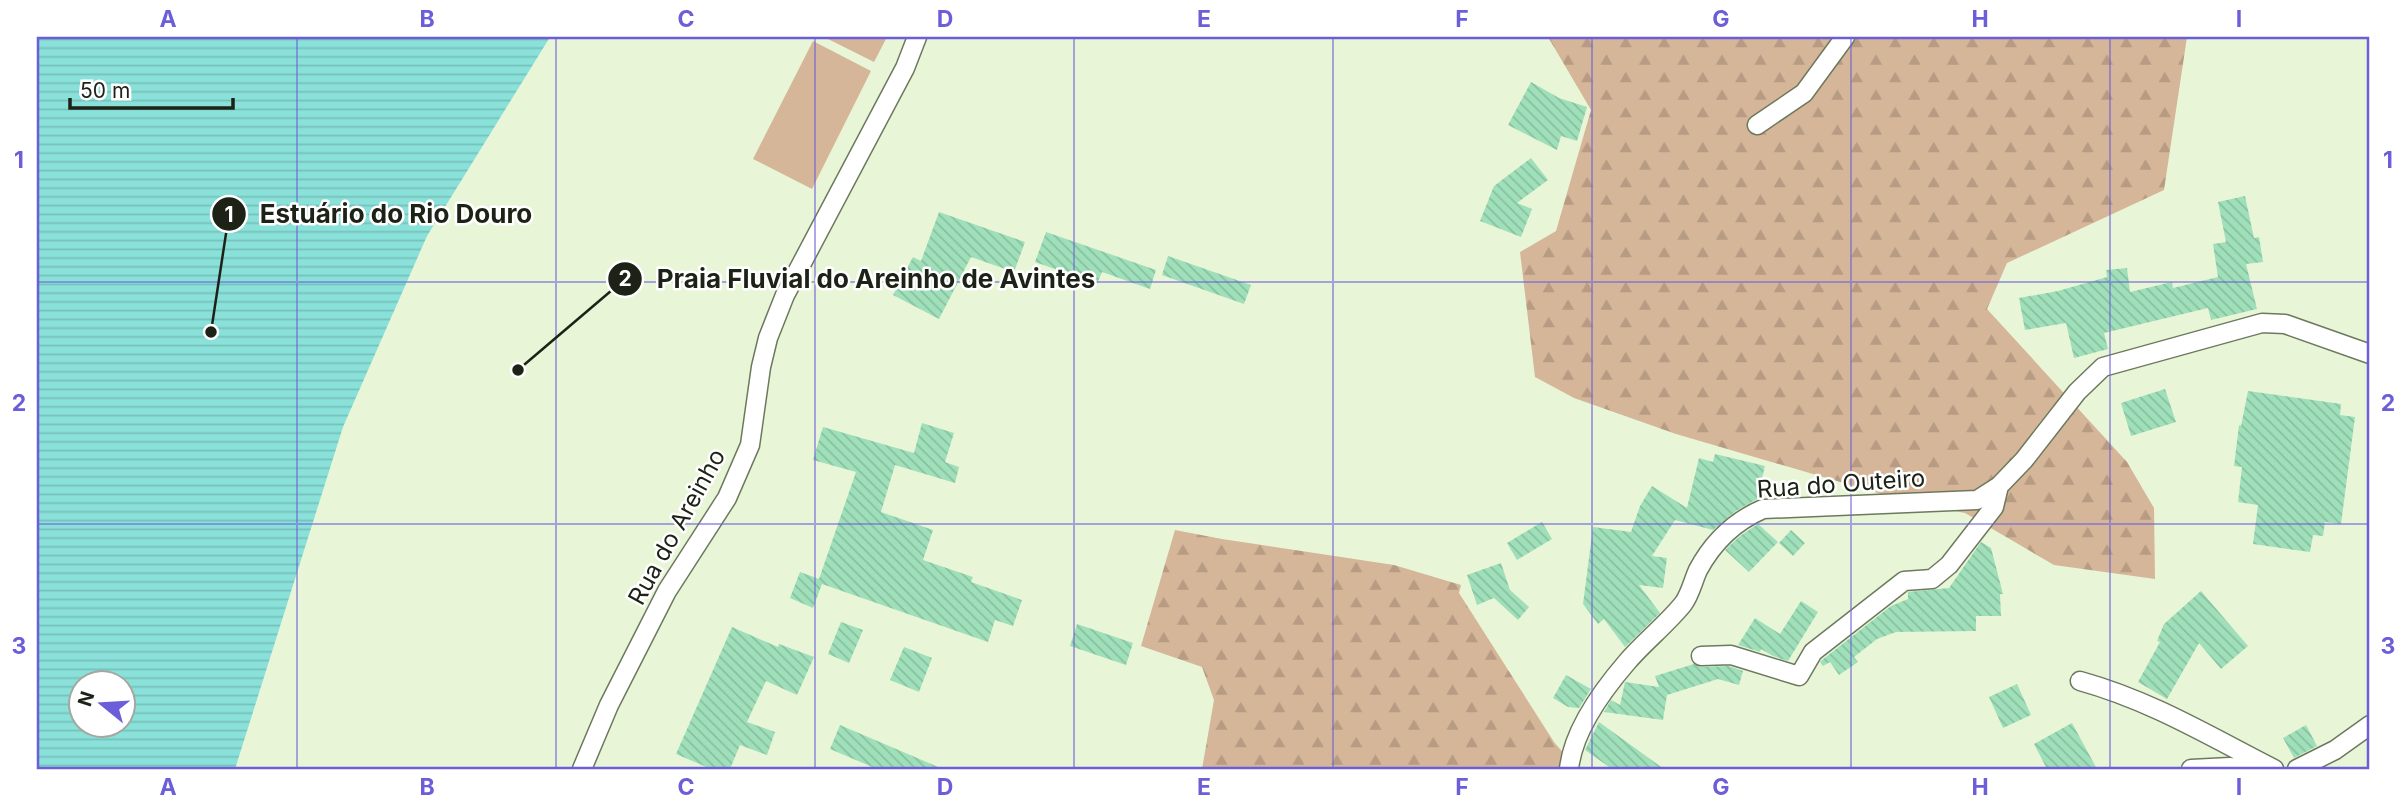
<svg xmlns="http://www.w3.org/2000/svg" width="2407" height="806" font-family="Inter,sans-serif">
  <defs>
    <pattern id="forest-firs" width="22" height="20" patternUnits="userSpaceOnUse" patternTransform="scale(1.75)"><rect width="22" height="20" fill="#d6b699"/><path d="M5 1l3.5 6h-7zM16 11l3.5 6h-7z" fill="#b79c83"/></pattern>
    <pattern id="water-rules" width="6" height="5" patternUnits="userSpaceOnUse" patternTransform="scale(1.75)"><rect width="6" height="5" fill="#8ae1da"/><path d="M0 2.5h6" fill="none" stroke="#77c1ba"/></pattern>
    <pattern id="building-back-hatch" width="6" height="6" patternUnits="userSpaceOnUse" patternTransform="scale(1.75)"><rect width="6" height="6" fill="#9fe0ba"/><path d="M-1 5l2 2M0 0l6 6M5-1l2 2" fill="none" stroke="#88c09f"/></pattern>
  </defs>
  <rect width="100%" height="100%" fill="#e8f6d7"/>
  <path fill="url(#forest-firs)" d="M1548,37H2187L2164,190L2007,263L1987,309L2127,462L2154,508L2155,579L2054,565L1965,513L1905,501L1676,434L1574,398L1535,377L1520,252L1556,231L1591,110Z
    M1175,530L1222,539L1394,565L1461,585L1459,593L1554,742L1577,769H1202L1214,700L1202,667L1141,646Z"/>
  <path fill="#d6b699" d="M824,37H887L874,62Z
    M813,41L871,71L812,189L753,159Z"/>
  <path fill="url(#water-rules)" fill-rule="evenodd" d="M37,37H550L427,236L343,427L235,769H37ZM80,684H122V726H80Z"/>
  <path fill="url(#building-back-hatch)" d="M1531,82L1559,98L1587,107L1577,141L1561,136L1557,150L1508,125Z
    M1531,158L1548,180L1517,203L1532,209L1521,237L1480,221L1494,186Z
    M2245,196L2254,238L2259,237L2263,262L2246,264L2257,309L2211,320L2208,308L2104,333L2108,349L2074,358L2066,323L2025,330L2019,298L2058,291L2107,277L2106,270L2127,268L2130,292L2172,282L2173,288L2218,277L2213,244L2226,242L2218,202Z
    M939,212L1025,242L1014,272L971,257L939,319L893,295L913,257L921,261Z
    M1046,232L1156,270L1150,289L1102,272L1097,284L1035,262Z
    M1168,256L1251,285L1244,304L1162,275Z
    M2165,389L2176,422L2131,436L2121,403Z
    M2248,391L2341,404L2340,415L2355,417L2341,524L2325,522L2323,536L2313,535L2310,552L2253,544L2258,505L2238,502L2242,467L2234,466L2239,425L2241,426Z
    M922,423L954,433L945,462L959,467L955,483L895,465L881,512L933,530L923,560L973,577L971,582L1022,600L1013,626L995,620L988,642L822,584L813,608L790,598L800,572L819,579L856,472L813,460L823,427L914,453Z
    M1715,454L1765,466L1757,499L1736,511L1713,530L1675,520L1652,556L1667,558L1663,588L1639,585L1660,613L1625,647L1604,619L1598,624L1583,604L1593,527L1631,532L1640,506L1652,486L1687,508L1699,458L1713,462Z
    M1542,522L1552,539L1517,560L1507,543Z
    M1758,524L1778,542L1749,572L1725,550L1740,536Z
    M1791,530L1805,543L1793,556L1779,543Z
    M1981,542L1991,548L2003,594H2000L2001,616H1976V631L1896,632L1877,639L1854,657L1858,662L1839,675L1830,662L1823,666L1820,662L1822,660L1891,606L1908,599V592L1949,588Z
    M1501,563L1510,590L1529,607L1518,620L1494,598L1477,605L1467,575Z
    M2201,591L2248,646L2221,669L2199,643L2167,699L2138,682L2160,642L2157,641L2164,624Z
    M1801,601L1818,612L1788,661L1773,656L1761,649L1760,652L1738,645L1755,618L1780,634Z
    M841,622L863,630L849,663L828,654Z
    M1077,624L1133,643L1126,665L1070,646Z
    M732,627L778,647L779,644L814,657L797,695L766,681L747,722L775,732L767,755L740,745L730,769H711L676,754Z
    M904,647L932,658L919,692L890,680Z
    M1694,664L1701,667L1729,666L1743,671L1739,685L1718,679L1667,695L1663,720L1604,712L1611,700L1620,705L1625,682L1659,687L1655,676Z
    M1566,675L1591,689L1579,708L1568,707L1553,698Z
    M2017,684L2031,715L2003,728L1989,697Z
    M1599,722L1664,769H1612L1585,750Z
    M2072,723L2097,769H2047L2034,744Z
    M840,725L943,769H877L830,749Z
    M2306,725L2317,746L2294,758L2283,738Z"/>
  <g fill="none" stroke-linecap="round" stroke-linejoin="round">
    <defs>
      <path id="minor" d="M1757,125L1804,93L1845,37
        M1701,656L1731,655L1799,676L1813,652L1904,581L1932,579L1949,565L1994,507L1999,486
        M2080,681C2152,701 2209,736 2274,769
        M582,769L609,705L667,591L727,498L750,445L761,367L768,338L785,295L905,68L917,37
        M1569,769C1573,731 1602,691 1627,662C1644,642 1666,625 1683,604C1690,595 1693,581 1698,570C1713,542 1733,522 1763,509L1977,500L1999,486L2024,460L2077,392L2103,367L2262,323L2285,324L2370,354
        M2191,769L2230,767L2248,769
        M2297,769L2335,750L2370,725"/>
    </defs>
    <use href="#minor" stroke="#6d795e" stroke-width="21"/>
    <use href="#minor" stroke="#fff" stroke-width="18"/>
  </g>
  <path fill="none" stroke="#6b5ed8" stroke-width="2" stroke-opacity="0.55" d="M297,37V769M556,37V769M815,37V769M1074,37V769M1333,37V769M1592,37V769M1851,37V769M2110,37V769M37,282H2370M37,524H2370"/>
  <g text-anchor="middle" stroke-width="5" stroke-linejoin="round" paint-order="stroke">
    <g font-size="24" fill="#1d2217" stroke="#fff">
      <text transform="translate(1841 484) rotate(-4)" y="8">Rua do Outeiro</text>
      <text transform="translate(677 527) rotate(-61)" y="8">Rua do Areinho</text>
    </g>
  </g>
  <path fill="none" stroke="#1d2217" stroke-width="2.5" d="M211 332L229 214M518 370L625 279"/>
  <g fill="#1d2217" stroke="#fff" stroke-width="2.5">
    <circle cx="211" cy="332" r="7"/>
    <circle cx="518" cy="370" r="7"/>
    <circle cx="229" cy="214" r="18"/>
    <circle cx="625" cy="279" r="18"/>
  </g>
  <g font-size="21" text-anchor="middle" font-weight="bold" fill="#fff">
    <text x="229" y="222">1</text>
    <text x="625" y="286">2</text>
  </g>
  <g font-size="26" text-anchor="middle" font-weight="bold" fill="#1d2217" stroke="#fff" stroke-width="5" stroke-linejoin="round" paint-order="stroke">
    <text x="396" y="223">Estuário do Rio Douro</text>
    <text x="876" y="288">Praia Fluvial do Areinho de Avintes</text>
  </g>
  <rect width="2407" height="806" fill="none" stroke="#ffffff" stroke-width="77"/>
  <g transform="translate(102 704) rotate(288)"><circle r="33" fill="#ffffff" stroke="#a5a7a2" stroke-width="2"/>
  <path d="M0-5L12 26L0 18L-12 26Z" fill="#6b5ed8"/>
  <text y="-10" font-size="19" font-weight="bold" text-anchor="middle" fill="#1d2217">N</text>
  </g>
  <path d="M70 98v10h163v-10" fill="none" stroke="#1d2217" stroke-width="3.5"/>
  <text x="80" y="98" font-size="21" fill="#1d2217" stroke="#ffffff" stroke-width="5" paint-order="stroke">50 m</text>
  <rect x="38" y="38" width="2330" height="730" fill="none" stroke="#6b5ed8" stroke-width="2.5"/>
  <g font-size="23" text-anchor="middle" font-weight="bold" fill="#6b5ed8">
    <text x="168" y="27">A</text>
    <text x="427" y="27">B</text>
    <text x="686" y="27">C</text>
    <text x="945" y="27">D</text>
    <text x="1204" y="27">E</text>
    <text x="1462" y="27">F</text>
    <text x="1721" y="27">G</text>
    <text x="1980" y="27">H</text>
    <text x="2239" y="27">I</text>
    <text x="19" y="168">1</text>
    <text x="2388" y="168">1</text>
    <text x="19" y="411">2</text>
    <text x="2388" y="411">2</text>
    <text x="19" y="654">3</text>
    <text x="2388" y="654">3</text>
    <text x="168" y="795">A</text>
    <text x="427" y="795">B</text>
    <text x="686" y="795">C</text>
    <text x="945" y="795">D</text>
    <text x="1204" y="795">E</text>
    <text x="1462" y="795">F</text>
    <text x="1721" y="795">G</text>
    <text x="1980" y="795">H</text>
    <text x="2239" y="795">I</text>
  </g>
</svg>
